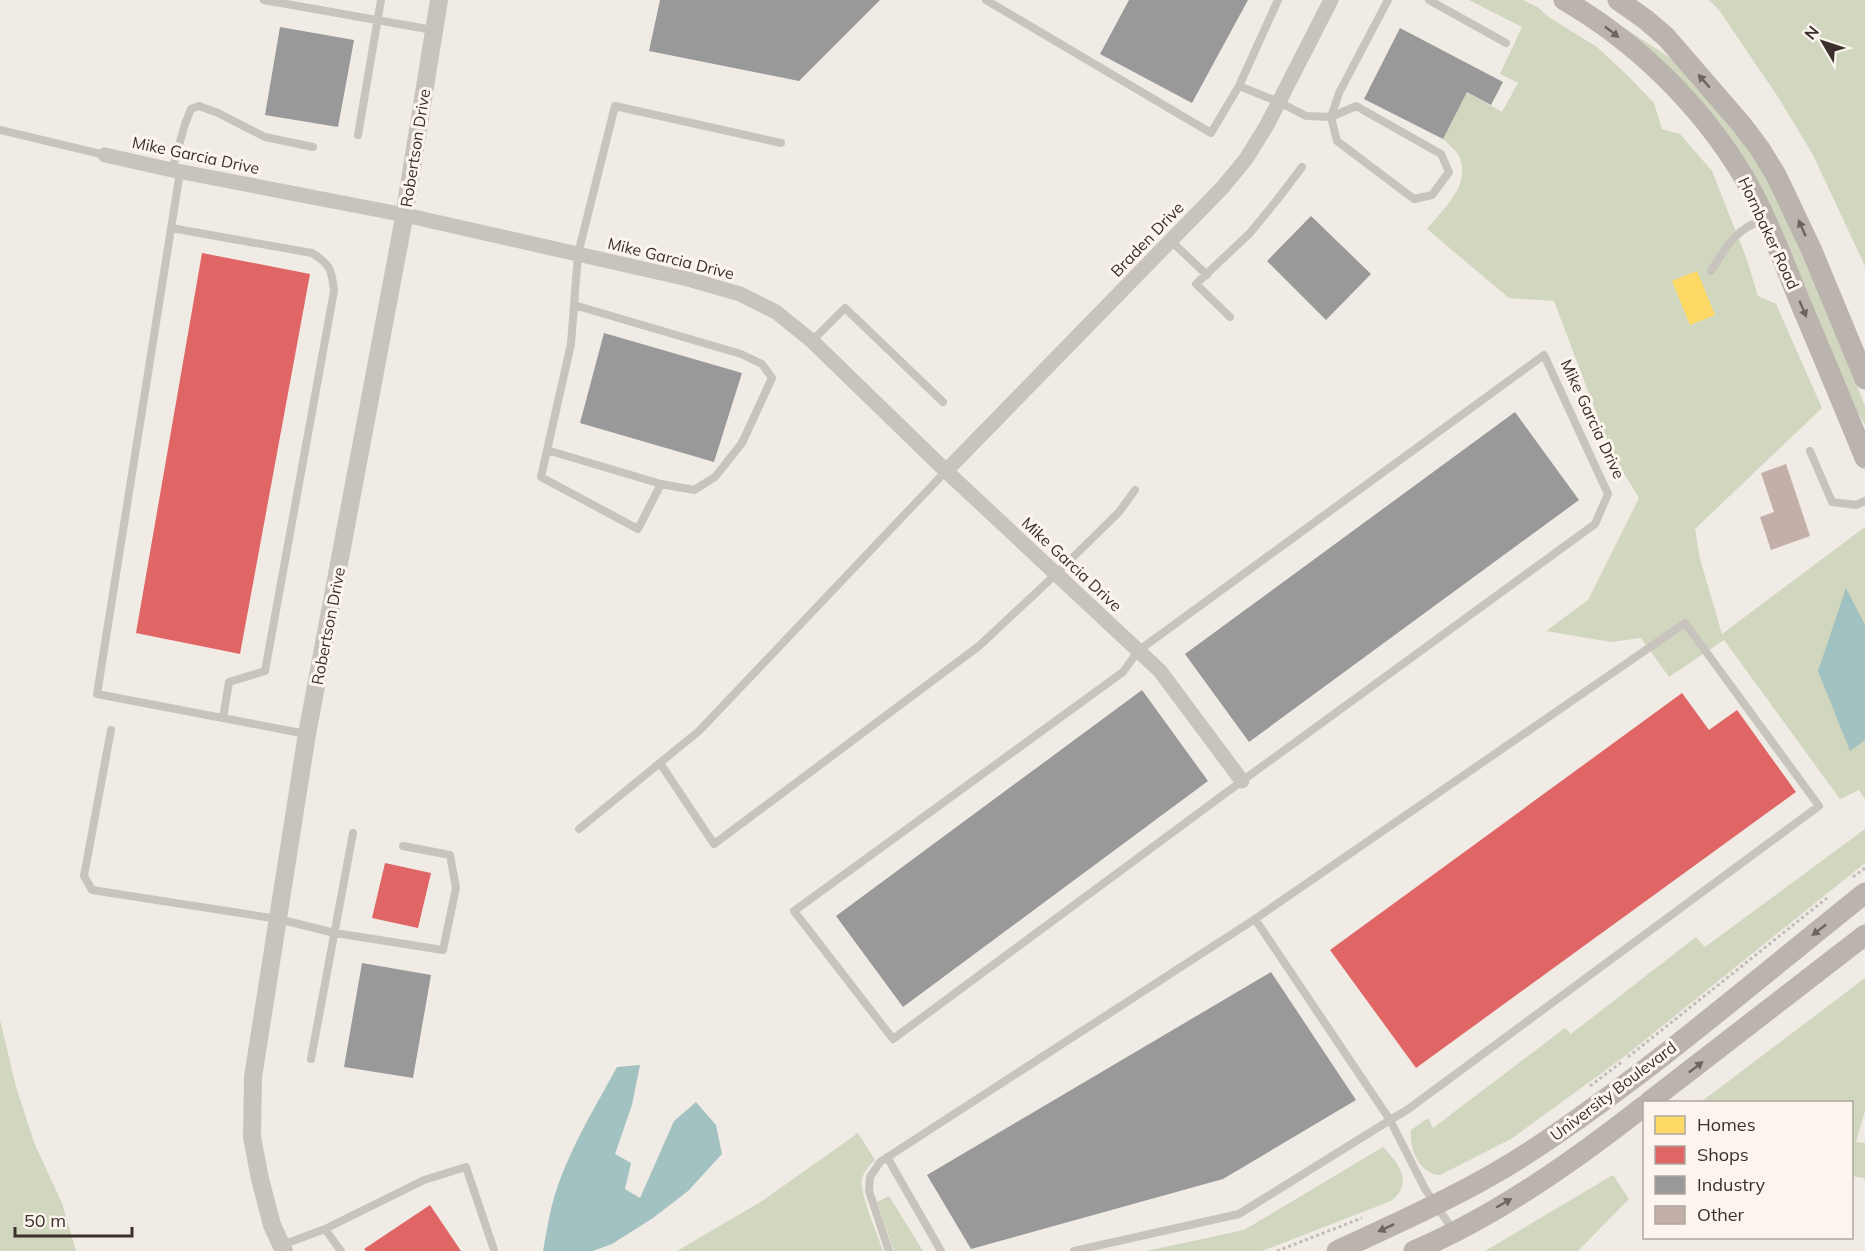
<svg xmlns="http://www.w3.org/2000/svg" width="1865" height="1251" font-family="Mulish,sans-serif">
  <rect width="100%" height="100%" fill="#f0ebe5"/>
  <path fill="#d1d6bf" d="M1469,0H1523L1539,8L1547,16L1597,47L1627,75L1654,103L1662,129L1680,134L1712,171L1747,260L1758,296L1776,304L1822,408L1695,529L1700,559L1722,634L1865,527V799L1859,790L1840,799L1724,640L1669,677L1641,638L1611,642L1546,631L1588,600L1639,498L1611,452L1554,301L1509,298L1427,229C1443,209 1472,185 1459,156C1456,150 1448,144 1443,139L1467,92L1502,112L1518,83L1500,74L1522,27Z
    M1709,0H1865V266L1813,155L1778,97L1719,10Z
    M1626,29L1684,67L1756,158L1794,231L1865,406V425L1853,404L1776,220Z
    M1865,829V863L1625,1056L1511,1139L1440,1175C1419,1174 1409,1148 1411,1130L1428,1118L1433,1128L1565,1028L1571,1034L1696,937L1705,947Z
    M1865,978V1111L1856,1142L1865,1143V1180L1863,1178L1852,1176V1102H1701Z
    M0,1020L16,1087L35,1145L62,1203L76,1251H0Z
    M858,1133L875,1160C870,1165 864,1171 862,1179C859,1193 878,1235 883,1251H677L762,1201Z
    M1383,1147C1399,1163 1414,1184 1391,1201L1262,1251H1146L1244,1230Z
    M1613,1175L1629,1199L1578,1251H1485Z
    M889,1196L923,1251H894L877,1202Z"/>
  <path fill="#a1c2c1" d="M1846,588L1865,625V740L1850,751L1818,671Z
    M640,1065L632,1105L615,1154L631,1163L625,1189L640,1198L674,1121L696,1102L716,1125L722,1154L688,1191L653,1218L612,1244L593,1251H543C546,1236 548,1220 552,1205C565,1156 593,1111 617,1067Z"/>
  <path fill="#ffd966" d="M1697,271L1715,315L1690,325L1672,281Z"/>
  <path fill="#e06666" d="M202,253L310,274L240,654L136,633Z
    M1682,693L1709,730L1737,710L1796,792L1416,1068L1330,950Z
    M385,863L431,873L418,928L372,918Z
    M430,1205L461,1251H366L364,1249Z"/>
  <path fill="#999" d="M660,0H880L799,81L649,51Z
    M1129,0H1248L1192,103L1100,54Z
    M280,27L354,40L338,127L265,115Z
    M1400,28L1503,82L1491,105L1467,92L1443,139L1364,99Z
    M1311,216L1371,274L1326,320L1267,261Z
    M604,333L742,373L714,462L580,423Z
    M1515,412L1579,500L1249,742L1185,654Z
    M1142,690L1208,781L903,1007L836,916Z
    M362,963L431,975L413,1078L344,1067Z
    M1271,972L1356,1100L1223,1179L971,1249L927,1175Z"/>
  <path fill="#c3afa7" d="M1786,464L1810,536L1771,550L1760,517L1774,512L1761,473Z"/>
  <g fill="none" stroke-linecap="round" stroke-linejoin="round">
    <path stroke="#c2bbb6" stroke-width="3" stroke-dasharray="3 3" stroke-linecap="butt" d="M1853,877L1865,868
      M1628,1057L1827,898
      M1590,1086L1623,1061
      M1277,1251L1362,1218"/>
    <path stroke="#c9c3be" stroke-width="8" d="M264,0L433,30
      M986,0L1211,133L1239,86L1278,0
      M1429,0L1506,43
      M1239,86L1279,102L1306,116L1331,117L1356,106L1441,154L1449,172L1432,195L1414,199L1337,141L1331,117L1339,93L1388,0
      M0,130L105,155
      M358,135L381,0
      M172,170L185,124L191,109L199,106L218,113L265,137L313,147
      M180,172L97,694L306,734
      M171,228L312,253C330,264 332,270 334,291L265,671L229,682L223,718
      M1171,241L1207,275
      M1711,271C1725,249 1737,226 1765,220
      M574,305L741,354L762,364L772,378L742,443L715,477L694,490L661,484
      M1230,317L1196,284L1250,233L1277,200L1302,167
      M812,341L845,308L943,402
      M1544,355L1608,494L1595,524L1242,781L893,1039L794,911L1123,672L1138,651Z
      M547,450L661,484L638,529L541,477L571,344L578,254L615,106L781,143
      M1810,451L1832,502L1856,505L1865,501
      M111,730L84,876L92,890L278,919L335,933L443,950L456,888L450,855L403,846
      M660,763L714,844L979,646L1056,574L1119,512L1135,490
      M579,829L699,731L946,471
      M311,1059L353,833
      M887,1157L941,1251
      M282,1245L325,1229
      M341,1251L325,1229L424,1180L466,1167L494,1250
      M889,1251L869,1191L870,1177L880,1162L1255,919
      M1074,1251L1239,1214L1390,1120L1407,1110L1819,806L1685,623L1255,919L1390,1120L1425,1189L1453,1230"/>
    <path stroke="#c9c3be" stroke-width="15" d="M105,155L172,170L405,215L688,279L740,294L776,312L812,341L946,471L1160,671L1242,781
      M946,471L1222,188L1246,159L1267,125L1331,0"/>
    <path stroke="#c9c3be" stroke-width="18" d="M284,1251L272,1225L260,1179L252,1137L253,1077L307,734L403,223L439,0"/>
    <path stroke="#bab3ae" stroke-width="21" d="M1564,0C1635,41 1699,103 1742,174C1766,214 1782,258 1800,302C1822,354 1844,406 1865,458
      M1618,0L1645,19L1666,37L1742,125L1760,149L1776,175L1812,251L1865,379
      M1649,1102L1865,935
      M1337,1251C1404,1220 1472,1190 1534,1149C1649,1073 1757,979 1865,893
      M1414,1251C1496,1216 1574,1161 1644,1106"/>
  </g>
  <defs><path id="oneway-solid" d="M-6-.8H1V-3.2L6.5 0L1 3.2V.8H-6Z" transform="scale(1.5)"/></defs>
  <g fill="#6e645f">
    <use href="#oneway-solid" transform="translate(1612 32) rotate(38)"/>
    <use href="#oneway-solid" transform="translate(1704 81) rotate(-131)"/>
    <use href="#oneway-solid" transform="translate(1802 228) rotate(-114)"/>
    <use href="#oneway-solid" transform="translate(1803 309) rotate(67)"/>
    <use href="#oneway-solid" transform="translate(1819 930) rotate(142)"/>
    <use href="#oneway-solid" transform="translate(1696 1067) rotate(-38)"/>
    <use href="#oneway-solid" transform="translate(1504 1203) rotate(-30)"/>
    <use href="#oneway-solid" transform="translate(1386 1228) rotate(155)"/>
  </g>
  <g text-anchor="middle" stroke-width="6" stroke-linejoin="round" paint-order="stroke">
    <g font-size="16" fill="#3b302b" stroke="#fbf5ee">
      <text transform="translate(415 148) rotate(-81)" y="6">Robertson Drive</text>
      <text transform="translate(196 155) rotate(12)" y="6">Mike Garcia Drive</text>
      <text transform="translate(1769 233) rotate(65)" y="6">Hornbaker Road</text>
      <text transform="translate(1147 239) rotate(-46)" y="6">Braden Drive</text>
      <text transform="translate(671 258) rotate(14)" y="6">Mike Garcia Drive</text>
      <text transform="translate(1593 419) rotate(65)" y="6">Mike Garcia Drive</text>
      <text transform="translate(1072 564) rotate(43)" y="6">Mike Garcia Drive</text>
      <text transform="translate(328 626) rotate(-79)" y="6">Robertson Drive</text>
      <text transform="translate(1613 1091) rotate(-37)" y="6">University Boulevard</text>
    </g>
  </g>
  <rect x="1643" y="1101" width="210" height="138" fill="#fbf5ee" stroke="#aea6a0" stroke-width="1.5"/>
  <rect x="1655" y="1116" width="30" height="18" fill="#ffd966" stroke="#aea6a0" stroke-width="1.5"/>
  <text x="1697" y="1131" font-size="18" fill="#3b302b">Homes</text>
  <rect x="1655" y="1146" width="30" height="18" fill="#e06666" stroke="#aea6a0" stroke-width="1.5"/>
  <text x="1697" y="1161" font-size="18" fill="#3b302b">Shops</text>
  <rect x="1655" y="1176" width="30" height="18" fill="#999999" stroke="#aea6a0" stroke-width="1.5"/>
  <text x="1697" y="1191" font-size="18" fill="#3b302b">Industry</text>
  <rect x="1655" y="1206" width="30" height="18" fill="#c3afa7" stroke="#aea6a0" stroke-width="1.5"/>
  <text x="1697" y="1221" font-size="18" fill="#3b302b">Other</text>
  <g transform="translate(1823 42) rotate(309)" stroke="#fbf5ee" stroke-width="4.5" paint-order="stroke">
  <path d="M0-4.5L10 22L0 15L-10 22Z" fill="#3b302b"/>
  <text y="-9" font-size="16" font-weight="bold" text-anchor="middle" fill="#3b302b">N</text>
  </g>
  <path d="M15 1227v9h117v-9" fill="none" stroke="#3b302b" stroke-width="3"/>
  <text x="24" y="1227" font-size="18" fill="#3b302b" stroke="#fbf5ee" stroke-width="4.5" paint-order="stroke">50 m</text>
</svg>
